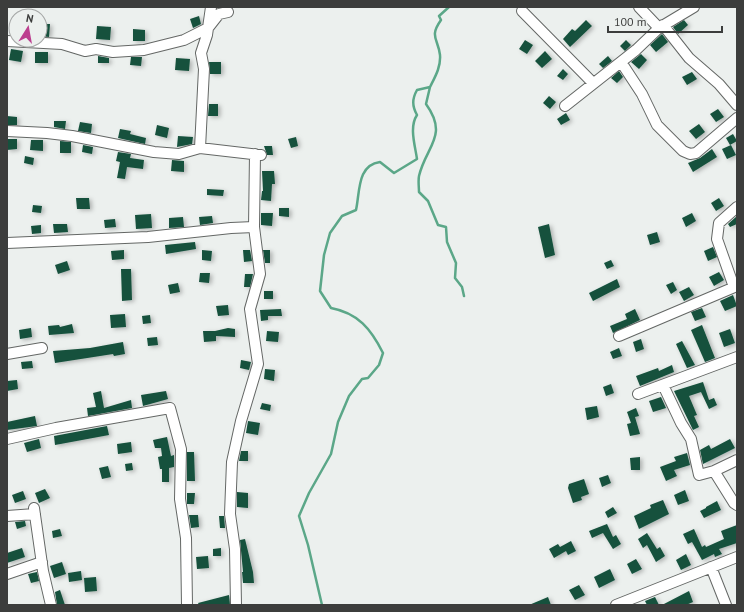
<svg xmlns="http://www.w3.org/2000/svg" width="744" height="612" font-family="'PT Sans',sans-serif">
  <defs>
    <filter id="shadow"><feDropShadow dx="2.5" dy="1.5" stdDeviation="2" flood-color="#0004"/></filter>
  </defs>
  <rect width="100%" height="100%" fill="#ecf0ee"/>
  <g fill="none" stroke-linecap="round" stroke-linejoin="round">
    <path stroke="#5ba788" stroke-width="2.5" d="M430,87L426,104C449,136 426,146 419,176C418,181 419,187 419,192L428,201L438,225L446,227L447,242L456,263L455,278L462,287L464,296
      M322,605L308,545L299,516L309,493L331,454L338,422L349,396L362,379L368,378L379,365L383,353C371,329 358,313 331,308L320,291L324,255L330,233L342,216L356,210C360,192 357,165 380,162L394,173L417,159C415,145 409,127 417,115C412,106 412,99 417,90L430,87C435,77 441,67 440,55C438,38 429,37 441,20L439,16L449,7"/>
  </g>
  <path fill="#15513c" filter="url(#shadow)" d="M199,16L201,24L193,28L190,19Z
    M586,20L592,26L570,47L563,39L572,29L575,31Z
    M684,20L688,25L678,34L673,27Z
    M40,24H50L49,37L40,36Z
    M97,26L111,27L110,40L96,39Z
    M133,29L145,30V41H133Z
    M662,34L668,42L656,52L650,45Z
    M525,40L533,45L527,54L519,49Z
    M626,40L631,45L625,51L620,46Z
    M11,49L23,51L21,62L9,60Z
    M545,51L552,59L542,68L535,61Z
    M35,52H48V63H35Z
    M641,54L647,60L639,69L631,62Z
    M98,56L109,58V63H98Z
    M608,56L612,61L603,68L599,64Z
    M131,57H142L141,66L130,65Z
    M176,58L190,59L189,71L175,70Z
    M209,62H221V74H210Z
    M563,69L568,74L563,80L557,76Z
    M619,71L623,77L617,83L611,78Z
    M692,72L697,79L687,85L682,77Z
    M549,96L556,102L550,109L543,103Z
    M209,104H218V116H208Z
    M718,109L724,117L716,122L710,114Z
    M566,113L570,120L561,125L557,119Z
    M7,116L17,117V125H7Z
    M54,121H66L65,129L54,127Z
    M80,122L92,124L91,133L78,131Z
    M699,124L705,132L696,139L689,131Z
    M157,125L169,128L167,138L155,135Z
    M120,129L131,131L130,134L146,138L145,144L118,138Z
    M733,134L737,141L730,145L726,138Z
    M178,136L193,137L192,144L177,147Z
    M296,137L298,146L291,148L288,139Z
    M7,139H17V149L7,150Z
    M31,140H43V151L30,150Z
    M60,141L71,142V153H60Z
    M83,145L93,147L92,154L82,152Z
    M731,145L736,155L727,159L722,149Z
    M264,146H272L273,155H267Z
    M712,149L717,157L693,172L688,163L700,158Z
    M118,152L131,154L130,158L144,160L143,169L127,167L125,179L117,178L120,162L116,161Z
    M25,156L34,158L33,165L24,163Z
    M172,160L184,161V172L171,171Z
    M262,171H274L275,184H272L271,201L261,200L262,191H263Z
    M207,189L224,190L223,196L207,195Z
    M76,198H89L90,209H77Z
    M719,198L724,206L716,211L711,203Z
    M33,205L42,206L41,213L32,212Z
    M279,208H289V217L279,216Z
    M261,213H273L272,226L261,225Z
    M692,213L696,221L686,227L682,218Z
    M151,214L152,228L136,229L135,215Z
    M212,216L213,223L200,225L199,217Z
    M737,216V224L730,227L728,224Z
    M183,217L184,227L169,228V218Z
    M115,219L116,227L105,228L104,220Z
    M53,224H67L68,232L54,233Z
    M549,224L555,255L545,258L538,227Z
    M41,225V233L32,234L31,226Z
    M657,232L660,242L650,245L647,235Z
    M195,242L196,249L166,254L165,245Z
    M713,247L717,257L708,261L704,251Z
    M124,250V259L112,260L111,251Z
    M202,250L212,251L211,261L202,260Z
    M243,250H250L252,261L244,262Z
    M263,250H270V263H265Z
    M611,260L614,266L607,269L604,263Z
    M67,261L70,270L58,274L55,265Z
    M121,269H131L132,300L122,301Z
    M719,272L724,280L714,286L709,277Z
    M200,273H210L209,283L199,282Z
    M245,274H253L250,287H244Z
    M617,279L620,287L593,301L589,293Z
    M673,282L677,290L671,294L666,285Z
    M178,283L180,292L170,294L168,285Z
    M689,287L694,295L684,301L679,292Z
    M264,291H273V299H264Z
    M733,295L737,306L725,311L720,301Z
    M228,305L229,315L218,316L216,306Z
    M702,308L706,317L695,321L691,312Z
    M281,309L282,316H268V320L261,321L260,310Z
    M635,309L640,320L613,333L610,326L627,319L625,314Z
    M125,314L126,327L111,328L110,315Z
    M150,315L151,323L143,324L142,316Z
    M72,324L74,333L49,335L48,326L59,325L60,327Z
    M702,325L715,358L705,362L691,330Z
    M31,328L32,337L20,339L19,330Z
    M228,328L235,329V337L216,336V341L204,342L203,331H215Z
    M730,329L735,343L724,347L719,333Z
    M267,331L279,332L278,342L266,341Z
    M157,337L158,345L148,346L147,338Z
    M641,339L644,349L636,352L633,342Z
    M682,341L695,365L687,368L676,344Z
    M123,342L125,354L114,356L113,354L55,363L53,351L90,348Z
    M619,348L622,356L613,359L610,352Z
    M241,360L251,362L249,370L240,368Z
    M32,361L33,368L22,369L21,362Z
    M672,365L674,372L640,386L636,376L658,368L659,371Z
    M265,369L275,370L274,381L264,379Z
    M17,380L18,389L7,391V381Z
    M703,382L709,400L714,398L717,405L709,409L701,392L689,396L697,415L694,416L699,427L693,430L674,391Z
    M611,384L614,393L606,396L603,387Z
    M101,391L104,408L131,400L132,408L88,416L87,408L96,407L93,393Z
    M166,391L168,399L143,406L141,395Z
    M661,397L666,408L653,412L649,401Z
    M262,403L271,405L270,411L260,409Z
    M597,406L599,417L587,420L585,408Z
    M636,408L639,416L635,417L640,434L630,436L627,424L631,423L627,412Z
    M35,416L37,426L7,430V422Z
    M248,421L260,423L258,435L246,433Z
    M107,426L109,435L55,445L54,436Z
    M167,437L171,456L174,455V467L169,468V482H162V469H160L158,457L162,456L161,448H155L153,440Z
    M39,439L41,448L27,452L24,443Z
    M730,439L735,448L703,464L700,450L709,445L711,449Z
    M131,442L132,452L118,454L117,444Z
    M241,451H248V461H239Z
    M187,452H194L195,481H187Z
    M687,453L690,465L674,470L677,476L666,481L660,467L676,461L674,457Z
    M640,457V470H631L630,458Z
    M132,463L133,470L126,471L125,464Z
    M108,466L111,477L102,479L99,468Z
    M608,475L611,483L602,487L599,478Z
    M584,479L589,494L581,497L582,500L573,503L568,488L569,484Z
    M45,489L50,498L39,503L35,493Z
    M685,490L689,501L678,505L674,495Z
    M23,491L26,499L15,503L12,495Z
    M237,492L248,493V508L237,507Z
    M187,493H195L194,504H187Z
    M663,500L669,514L639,529L634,516L651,508L650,505Z
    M717,501L721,510L704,518L700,511L706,508V507Z
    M613,507L617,513L608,518L605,512Z
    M189,515H198L199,527L191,528Z
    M219,516H224L225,528H220Z
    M25,521L26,526L17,529L15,522Z
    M607,524L613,537L616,535L621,544L613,549L603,533L592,538L589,531Z
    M737,525V543L719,549L722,554L715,557L714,554L702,560L692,542L688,544L683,534L694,529L702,547L705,545L706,547L724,539L721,531Z
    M60,529L62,536L53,538L52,531Z
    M647,533L657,549L660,547L665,556L656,562L647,545L643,548L638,539Z
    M245,539L253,572L254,583H243L242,572H243L240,540Z
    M571,541L576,551L568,555L566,551L554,558L549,549L558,544L560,547Z
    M22,548L25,557L7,563V553Z
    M221,548V556H213V549Z
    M686,554L691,565L681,570L676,560Z
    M208,556L209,568L197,569L196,557Z
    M636,559L642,569L632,574L627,564Z
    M62,562L66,574L54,578L50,566Z
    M610,569L615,580L599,588L594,577Z
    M81,571L82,580L69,582L68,573Z
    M37,572L39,581L31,583L28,574Z
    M96,577L97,591L85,592L84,578Z
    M579,585L585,595L575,600L569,590Z
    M60,590L65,605H57L55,592Z
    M689,591L693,602L686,605H662Z
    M229,595L230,605H199L198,603Z
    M548,597L551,605H529Z
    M655,597L659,605H647L645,601Z"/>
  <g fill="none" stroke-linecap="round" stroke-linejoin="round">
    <defs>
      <path id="minor" d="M639,7L659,28
        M522,11L593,83
        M663,25L689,58L719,84L737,105
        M7,41L62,44L85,51L96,49L113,52L144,50L184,40L208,28L219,14L228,12
        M621,62L642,94L657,125L683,151L690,154L696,153L737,118
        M565,106L636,50L659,28L694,7
        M7,131L47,133L72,136L154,152L179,154L200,148L261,155
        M200,148L204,69L201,53L207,35L211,7
        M7,243L148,237L231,228L254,227
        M734,287L717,239L719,223L737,207
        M619,336L737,286
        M7,354L42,348
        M663,385L681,423L691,439L699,475L714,471L737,460
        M638,394L737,357
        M7,439L56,428L170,408L181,449L180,499L186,538L187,605
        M714,471L734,503L737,505
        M34,508L43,571L51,605
        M7,516L35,514
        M711,567L726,605
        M7,574L42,562
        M236,605L235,549L230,514L232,462L241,421L258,364L250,309L260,274L254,227L255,154
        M616,605L737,557"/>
    </defs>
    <use href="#minor" stroke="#646765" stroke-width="12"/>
    <use href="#minor" stroke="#fff" stroke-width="10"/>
  </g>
  <rect width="744" height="612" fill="none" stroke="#3c3d3c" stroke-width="16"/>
  <g transform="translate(28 28) rotate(11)"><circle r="19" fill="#ecf0ee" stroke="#a6a8a7"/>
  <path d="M0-3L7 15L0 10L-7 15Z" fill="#bc3f8f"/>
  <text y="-6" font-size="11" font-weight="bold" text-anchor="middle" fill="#3c3d3c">N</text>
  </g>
  <path d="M608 26v6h114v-6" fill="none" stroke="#3c3d3c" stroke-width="2"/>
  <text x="614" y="26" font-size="12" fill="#3c3d3c" stroke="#ecf0ee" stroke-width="3" paint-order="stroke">100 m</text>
</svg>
